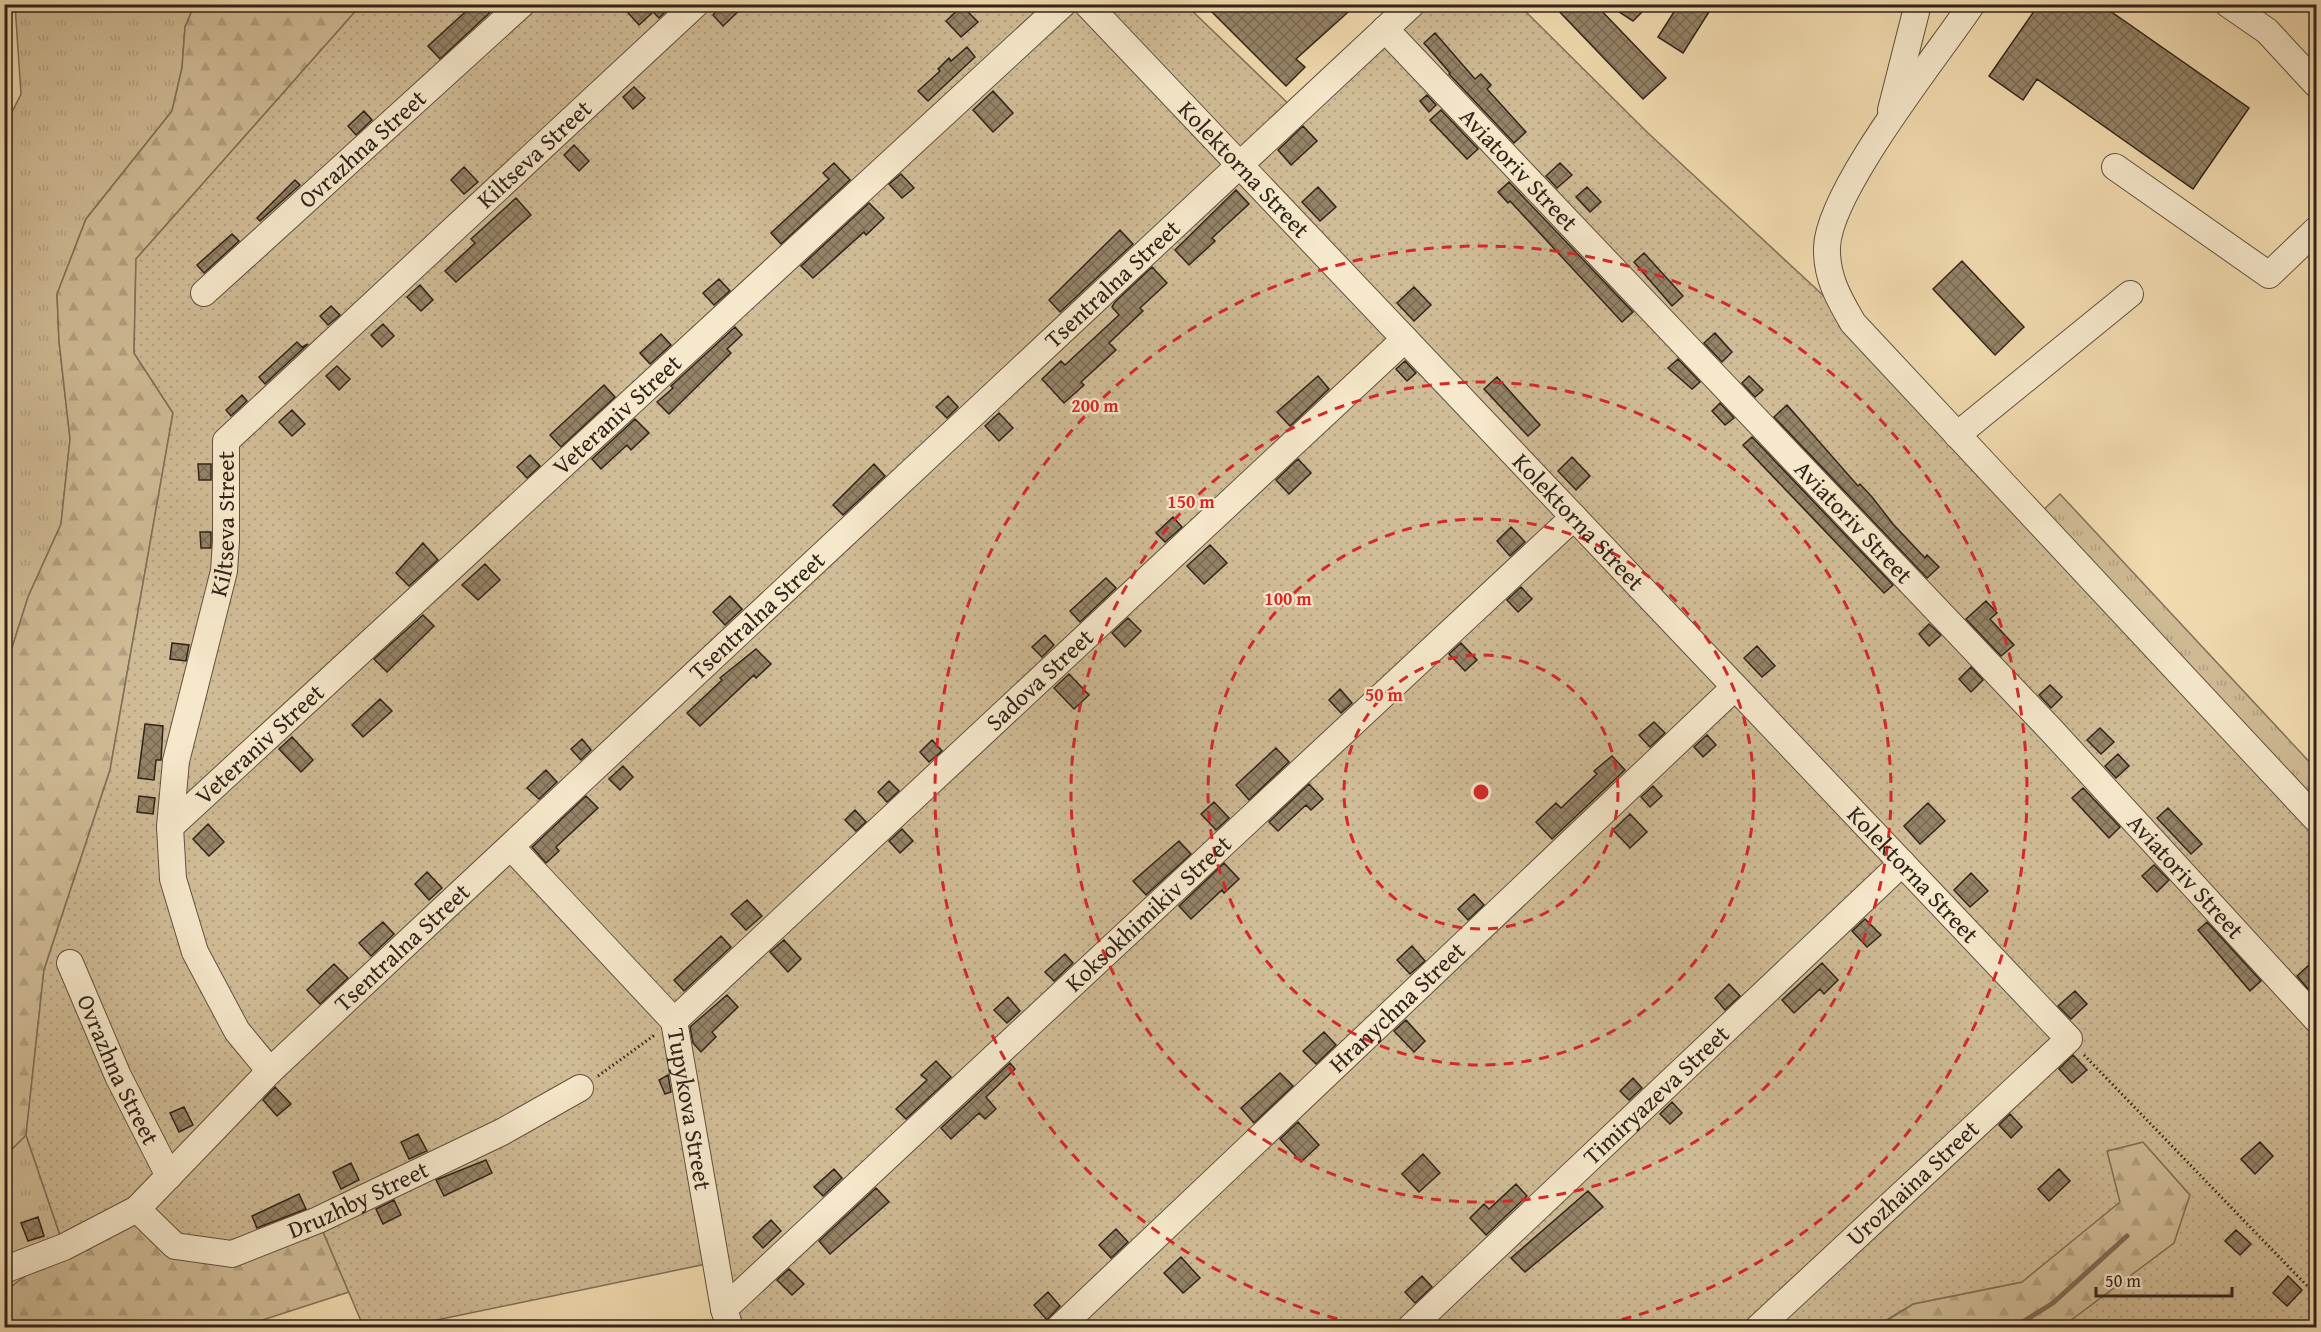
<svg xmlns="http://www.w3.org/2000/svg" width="2321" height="1332" font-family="'Gentium Book Plus',serif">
  <defs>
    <pattern id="grass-tufts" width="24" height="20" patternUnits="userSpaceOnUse" patternTransform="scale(1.5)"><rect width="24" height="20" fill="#d0bc96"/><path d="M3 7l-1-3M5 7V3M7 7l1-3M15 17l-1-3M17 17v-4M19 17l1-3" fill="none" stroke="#b3a181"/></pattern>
    <pattern id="forest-firs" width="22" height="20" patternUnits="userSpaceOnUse" patternTransform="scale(1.5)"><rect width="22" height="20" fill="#d0bc96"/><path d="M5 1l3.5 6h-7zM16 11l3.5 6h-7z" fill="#b3a181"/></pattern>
    <pattern id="garden-dots" width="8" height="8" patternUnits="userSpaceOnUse" patternTransform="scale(1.5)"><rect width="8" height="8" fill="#d0bc96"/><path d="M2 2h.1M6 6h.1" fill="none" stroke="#b3a181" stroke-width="1.8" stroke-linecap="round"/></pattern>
    <pattern id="building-cross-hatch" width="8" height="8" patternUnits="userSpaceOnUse" patternTransform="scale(1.5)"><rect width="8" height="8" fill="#958367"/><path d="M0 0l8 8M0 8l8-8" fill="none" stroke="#7a6b54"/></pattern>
  </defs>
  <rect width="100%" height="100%" fill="#f1dbaf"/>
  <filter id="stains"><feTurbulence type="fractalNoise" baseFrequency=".00333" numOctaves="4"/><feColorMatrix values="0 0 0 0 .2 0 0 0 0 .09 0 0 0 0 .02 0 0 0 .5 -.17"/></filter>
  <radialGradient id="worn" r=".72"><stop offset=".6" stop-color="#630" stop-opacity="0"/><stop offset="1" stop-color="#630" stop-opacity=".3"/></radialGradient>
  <path fill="url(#grass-tufts)" stroke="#807058" stroke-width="1.5" d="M15,5H198L194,6L185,27L182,68L172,111L86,219L57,294L59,342L70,439L61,524L28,597L5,670L4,128L21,94Z
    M2060,494L2316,769V819L2035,518Z
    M26,1135L64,1247L12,1287L5,1288V1156Z"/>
  <path fill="url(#forest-firs)" stroke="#807058" stroke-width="1.5" d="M198,4L361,5L136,259L134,353L173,413L110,770L44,970L26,1135L5,1156V670L28,597L61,524L70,439L59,341L57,294L86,219L172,111L182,68L185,27L194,6Z
    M2143,1142L2190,1195L2174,1244L2062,1327L1875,1328L1913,1304L2022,1282L2107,1151Z
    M137,1209L318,1220L349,1292L241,1327L5,1328V1288L12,1286L64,1247Z"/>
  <path fill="url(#garden-dots)" stroke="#807058" stroke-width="1.5" d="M361,5H1186L1296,111L1412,5H1519L1648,133L1853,323L2316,819V1327H2062L2174,1243L2190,1195L2143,1142L2107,1151L2120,1202L2022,1282L1913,1304L1875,1327H730L716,1262L403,1327L364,1328L318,1220L232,1254L175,1246L137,1209L64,1247L26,1135L44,970L110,770L173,413L134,353L136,259Z"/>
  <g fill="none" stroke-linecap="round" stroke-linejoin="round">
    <path stroke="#7d6c55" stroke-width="5" d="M2013,1328L2053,1303L2127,1236"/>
  </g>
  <path fill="url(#building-cross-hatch)" stroke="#31231a" stroke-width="1.5" d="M474,4H499L440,59L428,46Z
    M620,4H673L659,18L653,12L639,25Z
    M723,4H746L723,26L713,15Z
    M1204,4H1357L1296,59L1305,67L1286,86Z
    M1552,4H1595L1666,78L1643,99Z
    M1607,4H1650L1633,21Z
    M1679,4H1714L1683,53L1658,37Z
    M2039,4H2100L2249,108L2193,189L2037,79L2023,100L1989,76Z
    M962,6L978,22L961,37L946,21Z
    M1435,33L1475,79L1481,74L1491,85L1487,89L1526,132L1514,143L1449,74L1450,73L1424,43Z
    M967,47L975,57L928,101L918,91L940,71L938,69L949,58L951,61Z
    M634,87L645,98L633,109L623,97Z
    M993,91L1013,113L993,132L973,110Z
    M1427,95L1436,105L1429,112L1420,101Z
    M1441,110L1478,149L1467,159L1430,120Z
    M364,111L372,120L356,135L348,126Z
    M1303,126L1317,141L1291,165L1278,150Z
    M574,145L589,161L579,171L564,155Z
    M834,163L850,180L781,244L771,233L829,179L823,173Z
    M1560,163L1572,175L1557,188L1546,176Z
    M464,167L478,182L464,194L451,180Z
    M901,174L914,188L902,198L889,184Z
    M295,180L300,185L260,221L257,218Z
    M1509,182L1633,312L1622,322L1510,201L1508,203L1498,192Z
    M1318,187L1336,207L1320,221L1302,202Z
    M1587,187L1601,202L1590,212L1576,197Z
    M1236,190L1249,204L1212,238L1215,241L1189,265L1175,250Z
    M516,198L531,215L456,282L445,271L475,243L471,239Z
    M869,203L884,218L866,235L864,232L813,278L801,266Z
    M1120,230L1133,244L1060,312L1049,300Z
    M232,234L239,241L204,273L197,265Z
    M1644,253L1683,296L1672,306L1634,262Z
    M1962,261L2024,327L1995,355L1933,289Z
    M1152,267L1167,283L1140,308L1143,311L1109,343L1116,350L1081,382L1084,385L1064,403L1042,379L1061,361L1065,365L1119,315L1112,307L1115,302Z
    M719,279L730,291L714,305L703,293Z
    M420,285L433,300L421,311L407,297Z
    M1414,287L1431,305L1414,321L1397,303Z
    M331,306L340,315L328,325L320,316Z
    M383,324L394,336L382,347L371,335Z
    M735,327L742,335L727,349L731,353L669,414L657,402L673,388L671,386Z
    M1715,333L1732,352L1722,362L1704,343Z
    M661,334L671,345L650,364L640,353Z
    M297,342L302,347L308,344L265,384L259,377Z
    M1678,359L1700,382L1692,389L1668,368Z
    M1405,361L1416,373L1407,381L1396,369Z
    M337,366L350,379L339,390L326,376Z
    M1318,376L1329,389L1290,426L1277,412Z
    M1749,376L1763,390L1755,397L1742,383Z
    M1497,377L1540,425L1528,436L1484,389Z
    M604,385L615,397L561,447L550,435Z
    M242,395L247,401L231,416L226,410Z
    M948,396L958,407L947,418L936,407Z
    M1720,403L1734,418L1725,425L1712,411Z
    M1787,405L1858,486L1860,484L1872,497L1893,524L1925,558L1927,555L1939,567L1927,578L1774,417Z
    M292,410L305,424L292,436L279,422Z
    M999,413L1013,428L999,441L985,426Z
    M635,419L649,433L631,450L627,445L601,469L592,459Z
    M1752,437L1893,585L1884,593L1743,445Z
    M530,455L540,466L527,478L517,467Z
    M1572,457L1590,476L1576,490L1558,471Z
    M1298,459L1311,473L1289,494L1276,480Z
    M198,464H211V480H199Z
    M874,464L885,476L843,515L833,505Z
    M1173,517L1182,527L1165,542L1156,533Z
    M1511,527L1525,542L1510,556L1497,541Z
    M200,532H211V548H201Z
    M423,543L438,560L409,586L396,573Z
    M1210,545L1227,563L1204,584L1187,566Z
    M485,564L500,580L478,600L462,585Z
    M1106,578L1116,588L1080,622L1070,611Z
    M1521,587L1532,599L1518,612L1507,600Z
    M730,596L742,609L725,625L713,612Z
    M1986,601L1997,613L1990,619L2014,645L2001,656L1966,619Z
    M423,615L434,626L387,672L374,659Z
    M1128,618L1141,631L1125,647L1112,633Z
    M1929,624L1941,635L1929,646L1919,634Z
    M1045,635L1054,645L1042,657L1032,647Z
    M172,643L189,645L186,661L170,659Z
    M1461,643L1477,660L1465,671L1449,654Z
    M1757,646L1775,666L1762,677L1744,658Z
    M756,649L771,664L756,678L754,675L700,726L687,713L722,680L720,678Z
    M1971,667L1983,680L1971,692L1959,679Z
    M1069,674L1089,695L1074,709L1054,688Z
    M2050,685L2062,697L2051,708L2039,695Z
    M1340,689L1352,703L1341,713L1329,700Z
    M380,699L392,711L363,737L352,725Z
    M1654,722L1665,733L1650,747L1639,735Z
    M145,724L163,726L161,760H156L154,780L138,778Z
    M2100,728L2114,742L2101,754L2087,740Z
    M1707,735L1716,745L1703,757L1694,747Z
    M292,737L313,760L301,772L279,749Z
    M582,739L591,750L581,760L571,749Z
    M932,740L942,751L929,762L920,752Z
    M1276,748L1289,762L1249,800L1236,785Z
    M2118,754L2129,766L2116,778L2105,766Z
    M1612,756L1625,770L1552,839L1536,822L1556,803L1561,808L1597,774L1594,771Z
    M623,766L633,777L620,790L609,779Z
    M546,770L557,782L539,799L527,788Z
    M889,781L899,791L887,802L878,792Z
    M1309,784L1323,799L1311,810L1306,805L1278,831L1269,822Z
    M1653,786L1662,796L1650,807L1641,797Z
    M2083,788L2120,827L2109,838L2072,798Z
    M139,796L155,798L153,814L137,812Z
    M586,796L598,808L556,847L559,851L546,863L532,847Z
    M1214,802L1229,818L1216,830L1201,814Z
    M1928,803L1945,821L1920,844L1904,826Z
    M2168,808L2202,844L2191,854L2157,818Z
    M855,810L866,822L856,831L845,820Z
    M1630,814L1647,832L1630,848L1613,830Z
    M208,824L224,842L209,856L193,839Z
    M902,829L913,841L900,853L889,841Z
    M1179,841L1191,854L1146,895L1133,881Z
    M1224,863L1239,879L1224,893L1222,890L1191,919L1179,906Z
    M2154,865L2169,880L2157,892L2142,876Z
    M427,872L442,888L429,900L415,884Z
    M1971,873L1988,891L1970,907L1954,890Z
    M1474,894L1484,905L1468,920L1458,909Z
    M747,900L762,916L746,930L731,914Z
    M1865,919L1881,935L1867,947L1852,931Z
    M383,922L394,934L371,956L359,943Z
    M2207,922L2261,981L2250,991L2198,930Z
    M721,936L731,947L684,991L674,980Z
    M784,940L801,959L788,972L770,952Z
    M1412,946L1425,961L1410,974L1397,960Z
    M1065,954L1073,963L1054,981L1045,972Z
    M1822,963L1838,980L1824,994L1820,989L1794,1013L1782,1000Z
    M334,964L348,978L320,1004L307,990Z
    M2310,964L2316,972V981L2308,989L2297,976Z
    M1729,984L1740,996L1725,1010L1715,998Z
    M2075,991L2087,1004L2071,1019L2058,1006Z
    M727,995L738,1007L712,1032L716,1037L701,1052L693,1043L690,1027Z
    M1008,997L1020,1011L1007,1023L994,1010Z
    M1406,1020L1425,1041L1414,1052L1394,1031Z
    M1324,1032L1336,1045L1316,1064L1303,1051Z
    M2073,1055L2087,1070L2072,1083L2059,1069Z
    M936,1061L951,1077L906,1119L896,1109L927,1080L921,1075Z
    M1010,1063L1015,1069L986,1097L996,1109L985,1119L979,1113L951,1139L941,1128Z
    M1280,1073L1293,1086L1254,1123L1241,1108Z
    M668,1075L671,1092L665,1094L659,1080Z
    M1633,1078L1642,1088L1629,1100L1620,1091Z
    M275,1087L291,1104L277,1116L263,1100Z
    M1672,1102L1682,1113L1670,1124L1660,1114Z
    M184,1107L193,1125L179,1132L170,1113Z
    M2010,1114L2022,1127L2011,1138L1999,1125Z
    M1298,1122L1319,1145L1301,1162L1280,1139Z
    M418,1134L427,1151L409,1159L401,1142Z
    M2260,1142L2273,1156L2255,1174L2241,1159Z
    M1423,1154L1440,1173L1419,1192L1402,1174Z
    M486,1160L492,1173L444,1196L436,1180Z
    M351,1163L359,1180L341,1189L333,1172Z
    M834,1169L842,1178L823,1196L814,1187Z
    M2059,1169L2070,1181L2049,1201L2038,1189Z
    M1516,1184L1527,1196L1486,1235L1470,1218L1484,1204L1489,1209Z
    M876,1188L889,1202L830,1254L819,1241Z
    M1588,1191L1603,1207L1525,1272L1511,1258Z
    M299,1194L306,1209L257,1228L252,1216Z
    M394,1200L401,1215L383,1224L376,1209Z
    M38,1217L44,1236L28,1241L21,1223Z
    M771,1220L781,1231L763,1248L753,1237Z
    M1116,1229L1128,1242L1111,1258L1099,1245Z
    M2236,1230L2251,1244L2240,1255L2225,1241Z
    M1181,1257L1200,1278L1183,1293L1164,1273Z
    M789,1269L804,1284L792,1295L777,1280Z
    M1422,1276L1432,1287L1415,1303L1405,1292Z
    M2288,1276L2302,1290L2287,1306L2273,1293Z
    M1048,1292L1060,1306L1047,1320L1034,1305Z"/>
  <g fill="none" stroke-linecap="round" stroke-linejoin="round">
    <defs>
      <g id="minor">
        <path id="s1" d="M1087,4L2069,1039L1758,1328"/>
        <path d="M1972,4C1937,56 1829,190 1827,247C1826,277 1839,299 1853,323L2316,819"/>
        <path d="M2228,4L2267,31L2316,84"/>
        <path id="s2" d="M1385,29L2052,731L2316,1019"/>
        <path d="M1891,110L1918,4"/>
        <path d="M2115,167L2269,275L2316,230"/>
        <path id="s3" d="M204,293L522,4"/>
        <path d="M1957,435L2130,294"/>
        <path id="s4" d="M170,827L1063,4"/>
        <path id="s5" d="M511,847L674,1021L724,1309L730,1328"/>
        <path id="s6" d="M70,963L118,1076L169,1176"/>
        <path id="s7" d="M674,1021L1405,339"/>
        <path id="s8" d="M270,1071L237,1031L195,952L173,879L170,827L176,761L224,571L226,541V441L696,4"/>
        <path id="s9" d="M137,1209L175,1246L232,1254L318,1220L502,1132L580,1088"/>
        <path id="s10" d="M4,1270L64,1247L137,1209L270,1071L1412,4"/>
        <path id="s11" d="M724,1309L1574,517"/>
        <path id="s12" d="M1059,1328L1735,687"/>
        <path id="s13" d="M1410,1328L1902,863"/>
      </g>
    </defs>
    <use href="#minor" stroke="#61513f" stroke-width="28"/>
    <path stroke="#31231a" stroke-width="3" stroke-dasharray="1.5 3" stroke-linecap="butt" d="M2084,1055L2316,1295
      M598,1076L656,1034"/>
    <use href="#minor" stroke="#f6e8cb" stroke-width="26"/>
  </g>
  <g fill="none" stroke="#d62828" stroke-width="3" stroke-dasharray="10 8">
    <circle cx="1481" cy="792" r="137"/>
    <circle cx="1481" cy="792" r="273"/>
    <circle cx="1481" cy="792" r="410"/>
    <path d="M1372 1327A546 546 0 1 1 1590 1327"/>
  </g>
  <g text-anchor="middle" stroke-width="4.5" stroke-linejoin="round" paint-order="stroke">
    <g font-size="24" fill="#31231a" stroke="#f6e8cb">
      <text dy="8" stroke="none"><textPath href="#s3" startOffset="214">Ovrazhna Street</textPath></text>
      <text dy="8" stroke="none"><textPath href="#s8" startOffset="1083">Kiltseva Street</textPath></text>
      <text dy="8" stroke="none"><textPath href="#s1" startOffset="228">Kolektorna Street</textPath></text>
      <text dy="8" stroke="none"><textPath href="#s2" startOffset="194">Aviatoriv Street</textPath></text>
      <text dy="8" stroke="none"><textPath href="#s10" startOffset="1491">Tsentralna Street</textPath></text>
      <text dy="8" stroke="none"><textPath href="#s4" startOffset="608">Veteraniv Street</textPath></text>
      <text dy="8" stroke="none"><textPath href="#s1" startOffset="714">Kolektorna Street</textPath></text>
      <text dy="8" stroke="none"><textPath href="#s2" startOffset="680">Aviatoriv Street</textPath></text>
      <text dy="8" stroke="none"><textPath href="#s8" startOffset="579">Kiltseva Street</textPath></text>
      <text dy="8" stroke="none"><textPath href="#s10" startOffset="1005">Tsentralna Street</textPath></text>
      <text dy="8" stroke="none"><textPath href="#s7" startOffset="500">Sadova Street</textPath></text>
      <text dy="8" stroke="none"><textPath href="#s4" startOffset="122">Veteraniv Street</textPath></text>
      <text dy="8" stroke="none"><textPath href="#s1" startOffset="1200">Kolektorna Street</textPath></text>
      <text dy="8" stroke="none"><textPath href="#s2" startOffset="1166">Aviatoriv Street</textPath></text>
      <text dy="8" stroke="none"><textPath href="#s11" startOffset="580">Koksokhimikiv Street</textPath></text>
      <text dy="8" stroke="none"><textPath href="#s10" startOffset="519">Tsentralna Street</textPath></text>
      <text dy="8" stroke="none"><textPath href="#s12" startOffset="466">Hranychna Street</textPath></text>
      <text dy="8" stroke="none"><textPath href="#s6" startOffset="117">Ovrazhna Street</textPath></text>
      <text dy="8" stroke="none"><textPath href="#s13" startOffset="339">Timiryazeva Street</textPath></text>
      <text dy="8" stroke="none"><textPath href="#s5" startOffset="328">Tupykova Street</textPath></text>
      <text transform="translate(1913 1183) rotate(-43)" y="8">Urozhaina Street</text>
      <text dy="8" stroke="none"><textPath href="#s9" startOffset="248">Druzhby Street</textPath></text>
    </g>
  </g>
  <circle cx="1481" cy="792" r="9" fill="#d62828" stroke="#f6e8cb" stroke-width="3"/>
  <g font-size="18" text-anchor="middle" font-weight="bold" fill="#d62828" stroke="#f6e8cb" stroke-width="4.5" stroke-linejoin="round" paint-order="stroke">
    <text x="1095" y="412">200 m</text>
    <text x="1191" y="508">150 m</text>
    <text x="1288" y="605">100 m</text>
    <text x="1384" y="701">50 m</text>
  </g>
  <rect width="2321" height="1332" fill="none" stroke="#f1dbaf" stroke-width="24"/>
  <rect x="6" y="6" width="2309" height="1320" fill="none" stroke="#31231a" stroke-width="3"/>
  <rect x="12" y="12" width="2297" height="1308" fill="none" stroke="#31231a" stroke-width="1.5"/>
  <path d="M2096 1287v9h136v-9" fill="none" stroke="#31231a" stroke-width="3"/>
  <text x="2105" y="1287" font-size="18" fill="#31231a" stroke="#f6e8cb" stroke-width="4.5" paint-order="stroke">50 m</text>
  <rect width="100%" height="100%" filter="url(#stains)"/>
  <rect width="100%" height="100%" fill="url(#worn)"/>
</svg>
